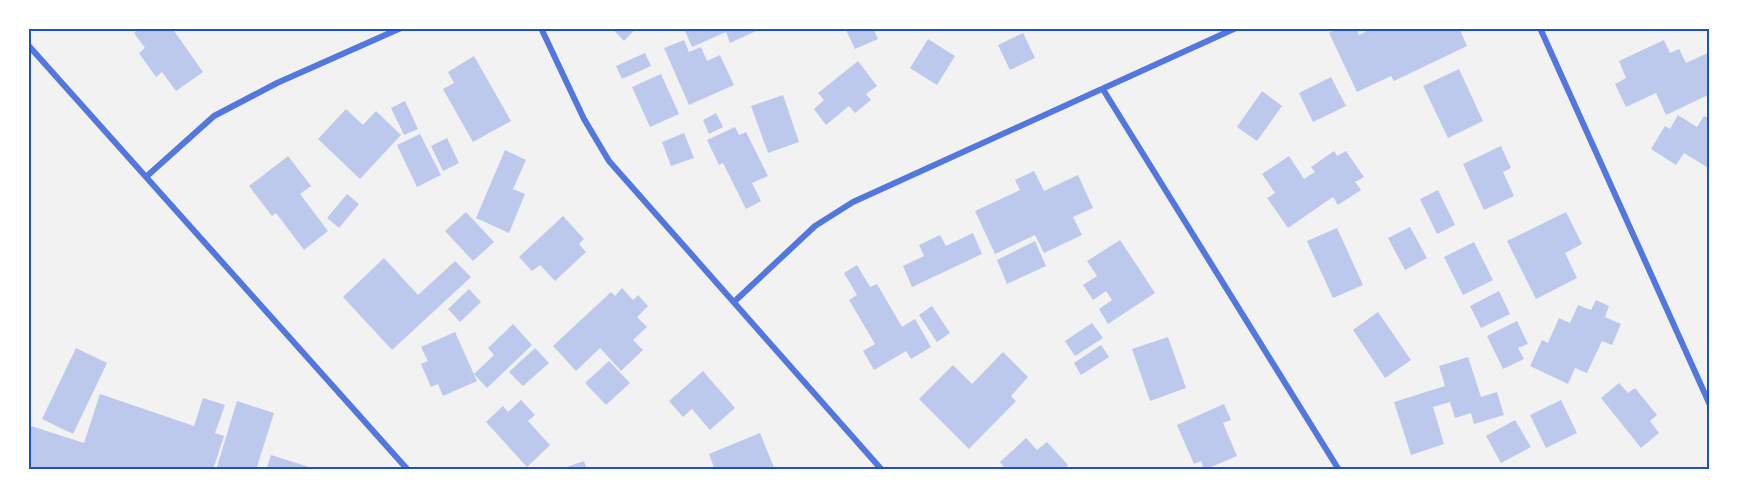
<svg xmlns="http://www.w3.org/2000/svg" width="1738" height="498" font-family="Signika,sans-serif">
  <rect width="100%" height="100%" fill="#f2f2f2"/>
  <path fill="#bdc9ec" d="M141,28H172L203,72L176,91L162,72L156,77L139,53L145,48L134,33Z
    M612,28H636L624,41Z
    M691,28H755L756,31L730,43L726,32L692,47L685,31Z
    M845,28H873L878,39L855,49Z
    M1339,28H1356L1359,35L1373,28H1459L1467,46L1394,81L1391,76L1357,92L1329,33Z
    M1023,33L1035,58L1010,70L998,45Z
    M928,39L955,56L937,85L910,68Z
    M684,40L689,52L701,47L707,61L720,55L734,85L689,105L664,48Z
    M1664,40L1670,53L1679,49L1686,63L1710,52V94L1666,115L1656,93L1626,107L1615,84L1626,78L1619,61Z
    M645,53L651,66L622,79L616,66Z
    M474,56L511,121L473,142L443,89L454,83L448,72Z
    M858,61L877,86L866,94L871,100L855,113L849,106L826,125L814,109L824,100L818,93Z
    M1459,69L1483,121L1448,138L1423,86Z
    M661,74L679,114L650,127L632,87Z
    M1331,77L1346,106L1313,122L1299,93Z
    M1262,91L1282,106L1257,141L1237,127Z
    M783,95L799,142L768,153L751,106Z
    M405,101L418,129L404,135L391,108Z
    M346,109L363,125L376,111L401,135L360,179L318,139Z
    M716,113L723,127L709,134L703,120Z
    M1678,115L1697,127L1704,116L1710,119V169L1684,153L1676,165L1651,149L1665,126L1670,129Z
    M735,127L739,135L746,132L768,176L752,183L761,201L746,209L723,163L719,165L707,140Z
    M684,133L694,158L671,166L662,142Z
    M420,134L441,175L417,187L397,145Z
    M447,138L459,163L443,171L431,146Z
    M1501,146L1511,168L1503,172L1514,196L1484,210L1463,164Z
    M505,150L526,160L513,189L525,194L509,233L476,218Z
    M1334,151L1337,156L1346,151L1364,177L1355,182L1361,190L1338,205L1333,197L1288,228L1267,198L1275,193L1262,174L1289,156L1304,179L1315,172L1311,167Z
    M288,156L311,186L300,194L328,231L304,250L276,213L272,216L249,186Z
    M1034,171L1044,191L1078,175L1093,208L1073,217L1082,235L1044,253L1035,235L995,254L975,211L1020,190L1015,180Z
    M1438,190L1455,225L1437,234L1420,199Z
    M347,194L359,204L339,228L327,218Z
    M466,212L494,242L473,261L445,231Z
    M1566,212L1582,244L1565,253L1577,278L1536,299L1507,241Z
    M563,216L584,239L579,244L586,252L555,281L540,265L532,271L519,257Z
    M1410,227L1427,258L1405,270L1388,238Z
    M1337,228L1363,285L1333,298L1307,241Z
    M973,233L982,254L912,287L903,266L924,256L919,245L940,235L946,246Z
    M1120,240L1155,293L1108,324L1099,309L1112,300L1106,291L1093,300L1083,285L1097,276L1087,261Z
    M1035,241L1046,266L1007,284L997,260Z
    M1474,242L1493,280L1463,295L1444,257Z
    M384,258L418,295L455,261L471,277L392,350L343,297Z
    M857,265L870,287L877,284L902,327L915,319L931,347L911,359L906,351L874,370L863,351L875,344L849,300L857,295L844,273Z
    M622,288L633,300L638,295L648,306L637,317L647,327L633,340L643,350L621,371L600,348L576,371L553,346L611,292L615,296Z
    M469,289L481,302L460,322L448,309Z
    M1499,291L1510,314L1481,328L1470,306Z
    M1596,300L1609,306L1605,317L1621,324L1612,345L1602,341L1587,373L1575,368L1568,384L1530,366L1542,340L1548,343L1559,318L1570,323L1578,305L1591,310Z
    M932,306L950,333L937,342L919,315Z
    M1378,312L1411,360L1385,378L1353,330Z
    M1517,321L1528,344L1518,348L1524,359L1503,369L1487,336Z
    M1092,323L1103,338L1075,356L1065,341Z
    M513,324L532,345L487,388L474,374L494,355L488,348Z
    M455,332L477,381L443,396L438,384L431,387L421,364L428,361L421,347Z
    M1168,337L1186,388L1150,401L1132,349Z
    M1101,345L1109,357L1081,375L1074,363Z
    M76,348L107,363L73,434L42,419Z
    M535,348L549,363L523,386L509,372Z
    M1003,352L1028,377L1011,396L1016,401L969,449L919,399L953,365L972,384Z
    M1468,357L1481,397L1497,392L1504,415L1474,424L1471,413L1455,418L1450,402L1433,407L1444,444L1411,455L1394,402L1445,386L1439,366Z
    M609,361L630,383L606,405L585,383Z
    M703,371L735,408L710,430L692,409L683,417L669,401Z
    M1619,383L1628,393L1635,388L1657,415L1650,421L1659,433L1641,448L1601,398Z
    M100,394L194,426L203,398L225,405L215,433L224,436L213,470H28V425L84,443Z
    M521,400L535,415L528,421L550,445L527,467L486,422L503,406L508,412Z
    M1561,400L1577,433L1546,448L1530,415Z
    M237,401L274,413L256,470H216Z
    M1224,404L1231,420L1223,423L1237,456L1204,470L1201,461L1194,464L1177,425Z
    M1515,420L1531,447L1501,463L1486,436Z
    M760,433L775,470H715L709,454Z
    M1026,438L1037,450L1047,442L1068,465L1064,470H1006L1000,462Z
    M271,455L309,467L308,470H266Z
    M584,461L587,470H561V469Z"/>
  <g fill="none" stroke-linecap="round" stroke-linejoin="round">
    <path stroke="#5277de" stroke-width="6" d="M541,28L584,119L609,161L882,470
      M1540,28L1710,405
      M28,45L408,470
      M1104,91L1339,470
      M147,176L214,116L277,83L401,28
      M735,301L815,226L853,202L1236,28"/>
  </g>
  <rect width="1738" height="498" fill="none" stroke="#ffffff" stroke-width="60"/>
  <rect x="30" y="30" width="1678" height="438" fill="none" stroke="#1d4ed8" stroke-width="2"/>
</svg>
